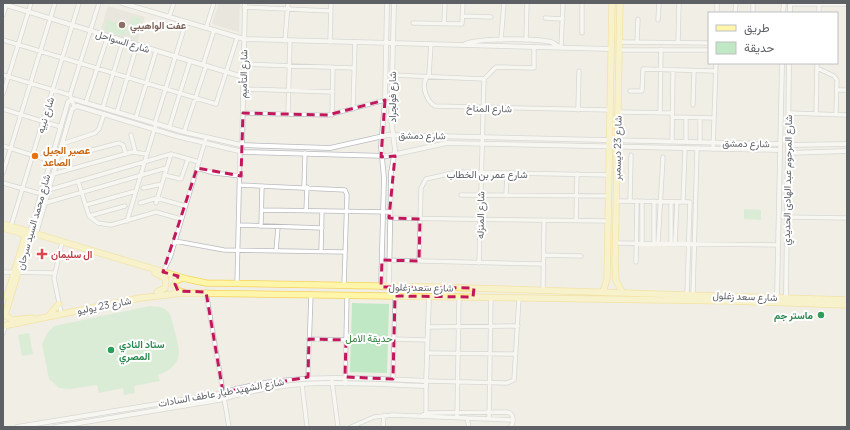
<svg xmlns="http://www.w3.org/2000/svg" width="850" height="430" font-family="Manrope,Vazirmatn,sans-serif">
  <rect width="100%" height="100%" fill="#f0eee5"/>
  <path fill="#e0ddd3" d="M219,3H240L239,32L212,24Z
    M108,6L145,17L137,43L100,32Z"/>
  <path fill="#c1e8c4" d="M132,16L142,18L136,37L127,34Z
    M107,20L128,26L124,36L104,31Z
    M744,209L761,210V220L744,219Z
    M352,303L389,304L387,373L350,372Z
    M150,306C155,307 161,306 165,309C172,314 172,321 174,329C180,352 185,364 158,375L160,381L134,386L135,393L124,395L123,388L99,393L97,385L70,389L59,388L49,379L42,344L48,332L54,326Z
    M29,333L33,354L22,356L18,335Z"/>
  <g fill="none" stroke-linecap="round" stroke-linejoin="round">
    <defs>
      <path id="minor" d="M790,4H847
        M244,7L331,11
        M717,13V3
        M735,13L736,3
        M753,13V3
        M819,13V3
        M3,15L7,3
        M462,16L491,17
        M169,17L174,3
        M545,18L563,19
        M658,20L659,3
        M413,23L462,24L463,3
        M444,24L445,3
        M206,28L214,3
        M582,33V3
        M3,40L216,104L237,38
        M501,40L504,3
        M526,40L527,3
        M285,41L288,3
        M330,42L331,3
        M619,42L709,43
        M637,42L638,19
        M678,43L679,3
        M431,44L429,75C420,82 425,100 435,106L610,110
        M561,47L563,3
        M619,50H709
        M243,64L354,68
        M203,65L214,30
        M817,68L834,76L837,80L836,114
        M3,75L70,95
        M392,75L484,79
        M243,89L333,92
        M837,90H847
        M630,91H642L643,69L715,71
        M3,94L31,3
        M86,102L108,36
        M693,105L694,71
        M74,106L70,95L99,3
        M103,107L123,41
        M3,109L61,127
        M353,109L355,42
        M578,110L579,71
        M117,112L137,45
        M618,112L672,113
        M243,113L328,115L385,100
        M660,113L661,49
        M789,113L847,115
        M288,114L290,41
        M816,114L817,63
        M332,115L333,67
        M136,117L156,51
        M672,117L714,118
        M155,123L186,22
        M169,128L190,61
        M184,132L206,66
        M131,135L135,151
        M672,141L673,70
        M686,142V117
        M700,142V118
        M62,144L95,133L99,129L104,114
        M3,146L51,161
        M713,149L716,63
        M73,155L119,143L123,145L126,154
        M197,168L214,173L241,176
        M3,173L55,3
        M53,174L132,152L147,154
        M164,175L181,179L188,159
        M78,181L89,216L98,223L111,225L156,212L181,219
        M3,183L38,193L171,154L199,162
        M240,185L345,190L347,195L344,286
        M304,187L305,153
        M143,188L162,184
        M461,195L609,196
        M506,195L507,173
        M616,201L690,202
        M630,201L631,155
        M683,202L685,149
        M45,203L166,168
        M140,203L157,198L185,206
        M156,203L171,154
        M86,205L136,191
        M262,210L390,212
        M306,211L307,187
        M89,216L125,206
        M787,217L847,218
        M389,218L608,221
        M127,221L156,124
        M576,221L577,174
        M239,225L322,228
        M11,226L79,3
        M261,226L262,186
        M175,241L224,250L345,252
        M642,242V201
        M615,243L778,245
        M654,243V201
        M658,243L663,157
        M671,243V202
        M675,243L677,202
        M276,251L278,227
        M321,252L322,211
        M544,255L581,256
        M382,260L543,264
        M419,261L421,188L426,179L457,172L609,175
        M636,262L637,201
        M479,263L484,79L496,67L534,68V47
        M3,272L54,273
        M163,272L170,258L206,138
        M237,284L240,152
        M543,291L544,221
        M206,292L229,427
        M687,294L690,202
        M693,294L697,149
        M61,313L54,278L62,242
        M428,327L518,326
        M309,339L346,340
        M394,339L427,340
        M427,353L516,354
        M308,377L311,294
        M393,379L395,296
        M332,381L338,427
        M426,381L507,383L514,380L519,298
        M302,384L307,427
        M345,384L347,295
        M426,414V386
        M423,415L426,413L507,412L510,413C514,416 514,424 510,427
        M457,417L459,297
        M467,418L469,427
        M489,419L491,297
        M351,427L374,417L393,415L513,420
        M383,427L384,415"/>
      <path id="tertiary" d="M122,3L244,39L611,49
        M3,4L243,77
        M783,13L784,3
        M790,13V3
        M465,44C479,38 535,38 551,42C554,43 556,45 559,47
        M788,145L847,144
        M240,152L242,149L245,3
        M788,153L847,151
        M30,232L68,102L73,99L184,132L241,145L330,148L388,135L780,144
        M36,234L72,109L77,106L176,136L243,152L387,156L447,143L780,150
        M381,287L384,178L381,147L385,100L387,3
        M389,287L391,173L395,150L391,118L394,3
        M777,296L782,63
        M786,297L789,63
        M3,333L5,326
        M17,427L218,394C286,372 356,378 426,381
        M55,427L219,400C246,392 275,386 303,384C344,381 386,385 426,386L429,296"/>
      <path id="primary" d="M620,3L615,264L616,280L622,292
        M3,224L187,279L206,283L435,287L847,300
        M3,228L21,233L25,237L7,296
        M30,232L5,315L12,320L32,318
        M155,273L165,278L166,282L165,288L157,292
        M183,278L176,281L174,285L177,290L183,292
        M603,292L607,279L612,3
        M50,314L59,304
        M3,326L140,298L183,293L731,301L847,305"/>
    </defs>
    <use href="#minor" stroke="#b8bbc0" stroke-width="5"/>
    <use href="#tertiary" stroke="#b8bbc0" stroke-width="5.5"/>
    <use href="#primary" stroke="#f6d358" stroke-width="7"/>
    <use href="#minor" stroke="#fff" stroke-width="3.5"/>
    <use href="#tertiary" stroke="#fff" stroke-width="4"/>
    <use href="#primary" stroke="#fff6ab" stroke-width="5.5"/>
  </g>
  <path d="M0 0H850V430H0ZM385,100L381,157L395,156L389,218L420,219L419,261L382,260L381,287L474,288L473,297L395,296L393,379L345,377L346,340L309,339L308,377L223,392L206,292L178,291L175,284L178,276L163,272L197,168L241,176L243,113L328,115Z" fill="#f0eee5" fill-opacity=".55" fill-rule="evenodd"/>
  <path fill="none" stroke="#c2185b" stroke-width="3" stroke-dasharray="8 5" stroke-linejoin="round" d="M385,100L381,157L395,156L389,218L420,219L419,261L382,260L381,287L474,288L473,297L395,296L393,379L345,377L346,340L309,339L308,377L223,392L206,292L178,291L175,284L178,276L163,272L197,168L241,176L243,113L328,115Z"/>
  <circle fill="#8d6e63" stroke="#fff" stroke-width="1.5" cx="122" cy="25" r="4"/>
  <circle fill="#e8710a" stroke="#fff" stroke-width="1.5" cx="35" cy="156" r="4"/>
  <path fill="#e0444e" stroke="#fff" stroke-width="1.5" d="M40 248h4v4h4v4h-4v4h-4v-4h-4v-4h4z"/>
  <g fill="#2e9e5b" stroke="#fff" stroke-width="1.5">
    <circle cx="821" cy="315" r="4"/>
    <circle cx="111" cy="350" r="4"/>
  </g>
  <g text-anchor="middle" stroke-width="4" stroke-linejoin="round" paint-order="stroke">
    <g font-size="10" font-weight="bold" fill="#785e54" stroke="#fff" text-anchor="start">
      <text x="130" y="29">عفت الواهيبي</text>
    </g>
    <g font-size="10" fill="#5d6166" stroke="#fff">
      <text transform="translate(123 41) rotate(17)" y="4">شارع السواحل</text>
      <text transform="translate(243 74) rotate(-89)" y="4">شارع التأميم</text>
      <text transform="translate(392 97) rotate(-90)" y="4">شارع فولجراد</text>
      <text transform="translate(489 108) rotate(1)" y="4">شارع المناخ</text>
      <text transform="translate(45 115) rotate(-73)" y="4">شارع نبيه</text>
      <text transform="translate(422 135) rotate(1)" y="4">شارع دمشق</text>
      <text transform="translate(746 143) rotate(1)" y="4">شارع دمشق</text>
      <text transform="translate(617 148) rotate(-89)" y="4">شارع 23 ديسمبر</text>
      <text x="487" y="178">شارع عمر بن الخطاب</text>
      <text transform="translate(787 180) rotate(-89)" y="4">شارع المرحوم عبد الهادى الحديدي</text>
      <text transform="translate(480 215) rotate(-89)" y="4">شارع المنزله</text>
      <text transform="translate(33 222) rotate(-74)" y="4">شارع محمد السيد سرحان</text>
      <text transform="translate(421 287) rotate(1)" y="4">شارع سعد زغلول</text>
      <text transform="translate(745 296) rotate(2)" y="4">شارع سعد زغلول</text>
      <text transform="translate(104 305) rotate(-11)" y="4">شارع 23 يوليو</text>
      <text transform="translate(221 392) rotate(-10)" y="4">شارع الشهيد طيار عاطف السادات</text>
    </g>
    <g font-size="10" font-weight="bold" fill="#c56008" stroke="#fff" text-anchor="start">
      <text x="43" y="154">عصير الجيل<tspan x="43" dy="12">الصاعد</tspan></text>
    </g>
    <g font-size="10" font-weight="bold" fill="#be3a42" stroke="#fff" text-anchor="start">
      <text x="51" y="258">ال سليمان</text>
    </g>
    <g font-size="10" font-weight="bold" fill="#27864d" stroke="#fff" text-anchor="end">
      <text x="813" y="319">ماستر جم</text>
      <text x="119" y="348" text-anchor="start">ستاد النادي<tspan x="119" dy="12">المصري</tspan></text>
    </g>
    <g font-size="10" fill="#30823a" stroke="#fff">
      <text x="369" y="342">حديقة الامل</text>
    </g>
  </g>
  <rect width="850" height="430" fill="none" stroke="#5d6166" stroke-width="8"/>
  <rect x="708" y="12" width="130" height="52" fill="#ffffff" stroke="#bec0c2"/>
  <rect x="716" y="25" width="20" height="6" fill="#fff6ab" stroke="#bec0c2"/>
  <text x="744" y="32" font-size="12" fill="#5d6166">طريق</text>
  <rect x="716" y="42" width="20" height="12" fill="#c1e8c4" stroke="#bec0c2"/>
  <text x="744" y="52" font-size="12" fill="#5d6166">حديقة</text>
</svg>
